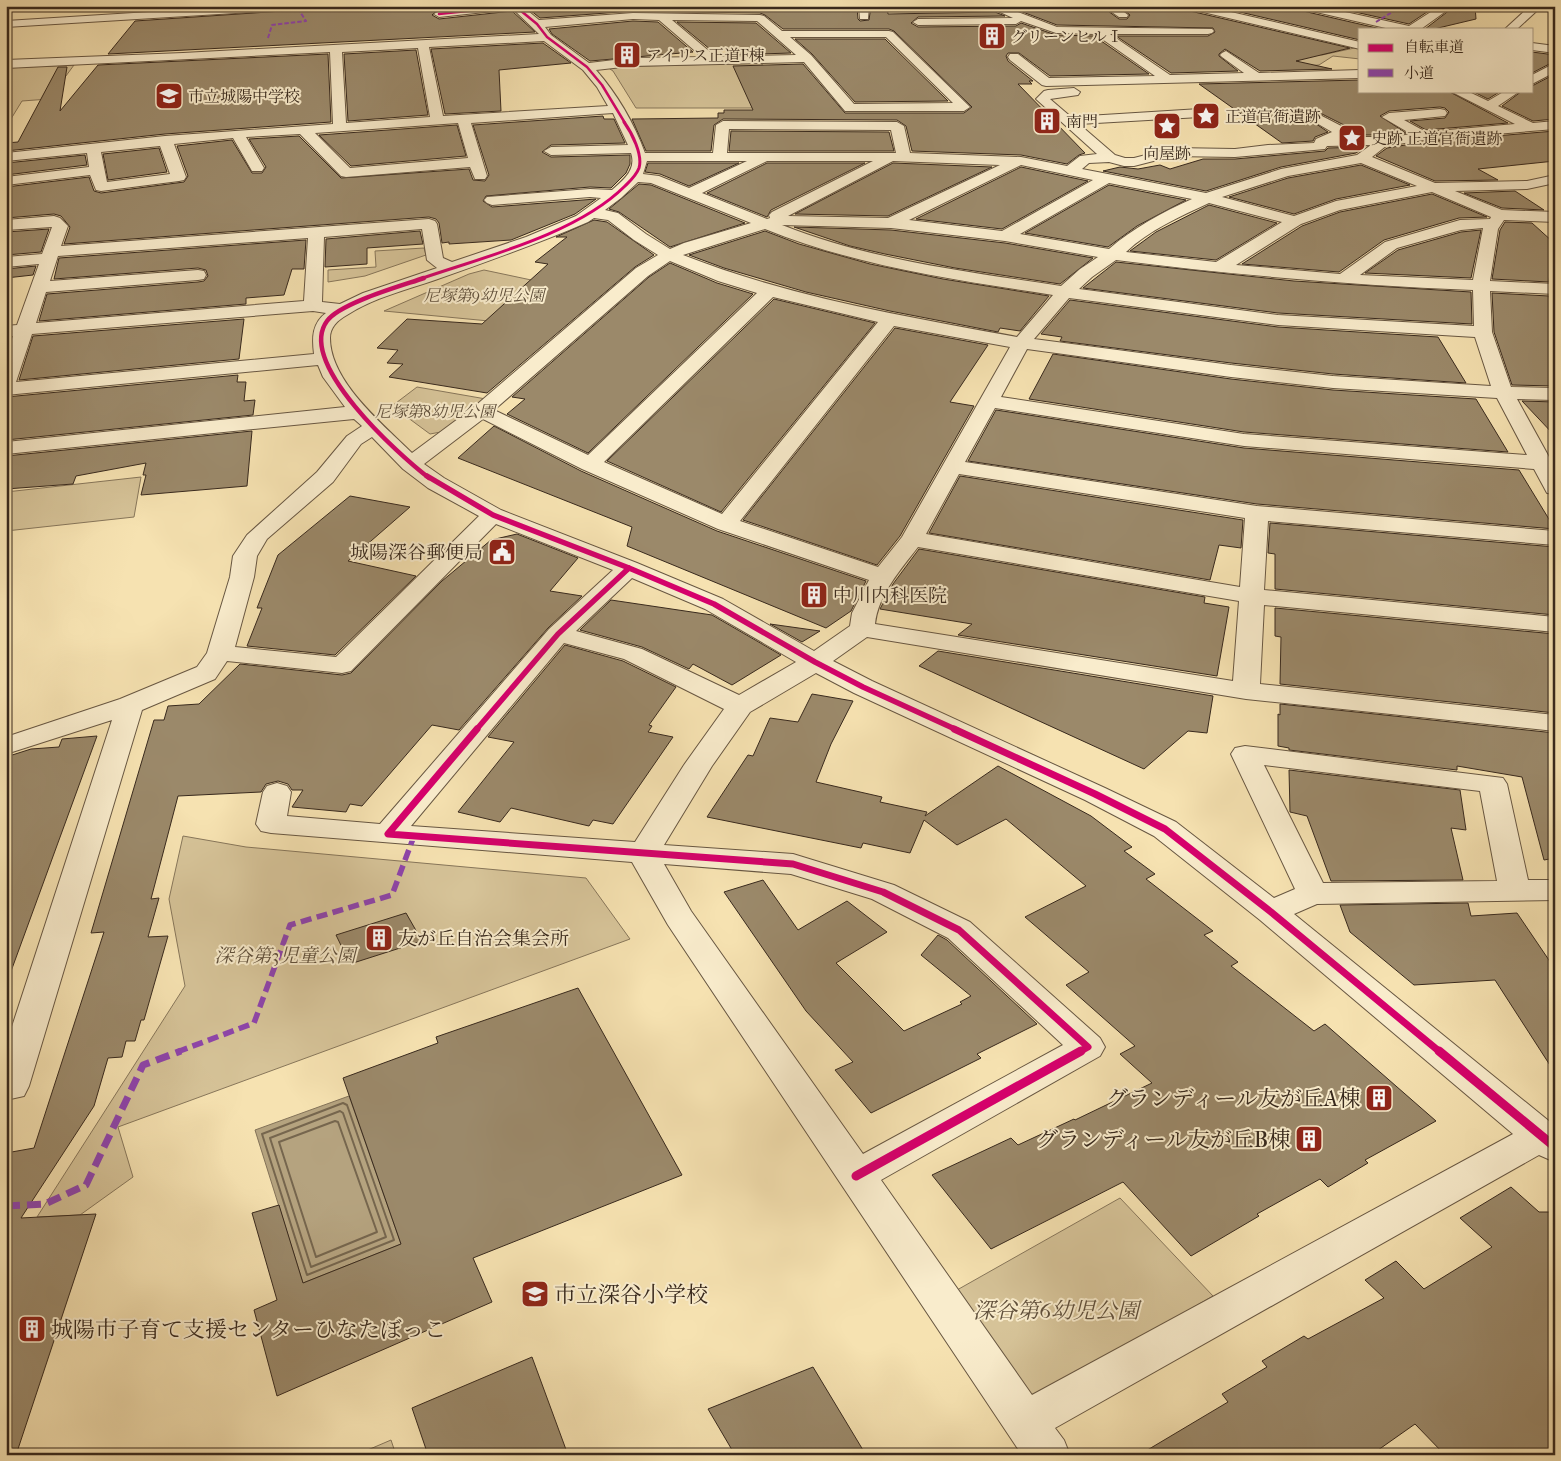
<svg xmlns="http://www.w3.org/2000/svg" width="1561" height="1461" font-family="'IM FELL French Canon','Noto Serif JP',serif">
  <rect width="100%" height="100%" fill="#f6e2b1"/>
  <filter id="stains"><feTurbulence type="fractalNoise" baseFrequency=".004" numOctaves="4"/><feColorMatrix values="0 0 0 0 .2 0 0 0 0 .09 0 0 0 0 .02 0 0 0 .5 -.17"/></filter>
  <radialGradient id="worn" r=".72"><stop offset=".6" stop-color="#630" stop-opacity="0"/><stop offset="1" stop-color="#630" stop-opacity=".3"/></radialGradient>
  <path fill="#d6c398" stroke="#87765a" d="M1282,46L1322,55L1359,47L1360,59L1333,56L1319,65L1293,67Z
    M761,63L794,108H636L613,71L607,67Z
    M74,65L49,99L22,101L6,127V68Z
    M424,248L426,255L365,276L328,282V270L376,267L375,251Z
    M484,270L536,281L489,321L384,311L469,274Z
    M417,387L486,399L446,431L430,434L392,406Z
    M141,477L134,517L6,531V492Z
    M183,836L246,847L586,878L630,939L118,1127L133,1177L80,1215L37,1217L185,986L169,899Z
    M1120,1198L1213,1296L1033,1400L957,1290Z
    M391,1440L396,1455H356Z"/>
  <path fill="#b5a37f" stroke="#837258" d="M349,1096L401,1244L303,1283L255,1130Z"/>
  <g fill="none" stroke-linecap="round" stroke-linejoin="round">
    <path stroke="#76664e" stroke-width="2" d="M343,1103L347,1105L394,1240L307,1275L262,1134Z
      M340,1111L343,1113L386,1237L311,1267L270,1138Z
      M335,1121L338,1122L377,1232L316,1257L279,1142Z"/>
  </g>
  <path fill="#9b896a" stroke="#38291d" d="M357,6H464L438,9L432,15L439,19L512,11L535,32L108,54L135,21Z
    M525,6H857L858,19L860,21L869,20L871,6H887L888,14L995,12L1005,16L918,17L911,23L918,27L1016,26L1021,23L1056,35L1094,36L1149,74L1050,76L1019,53H1008L1006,56L1008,61L1033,81H1029L1032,84H1018L1085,153L1079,155L1067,164L1021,155L912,151L906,126L897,120L723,119L714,125L711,151H646L632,119L718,118V113H724V110H753L733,66L803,64L845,113H964L972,107L894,31L889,29H783L765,15L760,13L633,11L540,18Z
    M1022,6H1101L1119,19H1127L1130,15L1119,6H1183L1190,11L1350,48L1296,61L1332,69L1260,71L1225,49L1219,54V56L1238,71L1171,73L1116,36H1208L1215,32L1213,28L1057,25L1020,11Z
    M1214,6H1296L1303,11L1381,29H1360V40Z
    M1328,6H1436L1409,24Z
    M1455,6H1475L1476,19L1434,29H1425Z
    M633,21L658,22L693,52L590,61L552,34L549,29Z
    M677,22L756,23L791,53L728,55V49L711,50Z
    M795,39H885L948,101L855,102L812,54Z
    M543,43L571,63L499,70L501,111L445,114L431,49Z
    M416,50L428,115L348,121L344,54Z
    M1532,52L1555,55V61L1532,73Z
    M328,54L331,122L165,134L6,151V143L18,142L58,67H67L60,111L98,65Z
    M1555,74V119L1533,121L1502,106L1522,91H1532V86Z
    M1360,80V91H1448L1508,123L1426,130L1410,121L1445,118L1449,112L1445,108L1440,107L1389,111L1380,116L1406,133L1393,135H1348L1351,132L1348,127L1318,112L1311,114L1309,119L1328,132L1315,137L1313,141L1282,143L1199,84Z
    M1472,91H1501L1488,99Z
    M603,116L604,119H614L625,143L551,145L542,152L551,157L630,155V164L626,173L611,188L590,187L486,196L483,201L492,207L596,199L575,214L511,240L449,244V242L442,243L439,223L436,219L429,217L64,244L70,227L61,216L54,214L6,218V187L89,177L94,191L101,193L184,182L188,176L177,146L232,140L252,173H262L266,167L249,139L299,136L341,178L469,169L473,180L485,181L489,175L473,125Z
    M457,125L466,156L351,166L319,135Z
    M731,131L889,132L894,151H729Z
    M1555,131V161L1478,169L1498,180L1435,181L1376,156L1387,148L1424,142Z
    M1365,147L1356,153L1281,167L1206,191L1103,171L1120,167L1138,169L1160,165L1170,169L1203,159H1235L1325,151L1328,148Z
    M159,148L167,172L108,180L103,154Z
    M85,155L87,165L6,175V163Z
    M648,163H739L689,186L660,174L645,172Z
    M767,163H865L771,210L767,217L707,193Z
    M893,163L992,167L888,216L795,214Z
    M1361,165L1410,185L1336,199L1294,214L1229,197L1288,178Z
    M1021,167L1088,181L1002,229L916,219Z
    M639,184L651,185L745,223L670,247L619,212L609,209Z
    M1109,185L1186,200L1137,226L1108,247L1025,233Z
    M1515,191L1544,210L1502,208L1464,193Z
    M1432,194L1487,217L1459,218L1384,240L1339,272L1242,264L1302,226L1340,212Z
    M1209,205L1277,223L1216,260L1130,251L1156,232Z
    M594,220L607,222L654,255L635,267L487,393L389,377L403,364L387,363L398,350L377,348L407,319L482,324L548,264L535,262L567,237H556Z
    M1505,222L1532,223L1553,242L1549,282L1492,279L1500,230Z
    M794,227L891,230L1005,243L1093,258L1060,284L955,268L885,254L850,246Z
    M49,229L41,252L6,255V232Z
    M1481,230L1471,278L1365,273L1398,250L1461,232Z
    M420,231L423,244L367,248V264L325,267L326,239Z
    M765,231L799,244L870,264L943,279L1049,296L1020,331L1000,328L998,332L890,311L806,292L724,268L689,255Z
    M306,240L304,269H292L284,295L246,298V304L39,321L47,294L198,282L204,281L208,276L206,270L198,268L54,279L59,258Z
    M1116,262L1294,281L1471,292L1472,324L1278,313L1083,288Z
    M670,263L717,283L753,294L588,453L507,414L525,399L512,397L649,277Z
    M36,266L33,275L6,278V269Z
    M1492,293L1549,296L1555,333V386L1512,385L1494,332Z
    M774,299L875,323L721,512L607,461Z
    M1070,300L1278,327L1438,337L1466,383L1333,374L1231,363L1060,341L1062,337L1041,334Z
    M244,319L239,359L19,380L33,336Z
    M895,328L988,345L950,402L974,406L900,536L877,565L743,520Z
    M1053,354L1231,379L1333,390L1476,399L1508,452L1244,432L1029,399Z
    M238,375L237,382H246L244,401L255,400L253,415L6,440V397Z
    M1522,401L1555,402V436Z
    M996,410L1244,448L1519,470L1555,529L1257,504L968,461Z
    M494,426L581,471L717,531L866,581L851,611L826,628L627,546L632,527L458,458Z
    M252,431L247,486L141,495L146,475H143L146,463L76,476L73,484L6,489V456Z
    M960,476L1243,520L1241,548L1219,545L1210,580L929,533Z
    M350,496L410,507L348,561L416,576L335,655L247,646L262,608H257L278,555Z
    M1270,523L1555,547V615L1275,589V554L1268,553Z
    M517,534L578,558L550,591L582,596L548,628L459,730L432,725L362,806L350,804L346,812L292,807L303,790H292L288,784L278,781L266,784L261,792L178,796L151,899L159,898L148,937L168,936L144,1020H141L135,1041H126L122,1057L108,1058L94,1106L21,1218L96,1214L16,1455H6V1153L34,1148L104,932L91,933L154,720H164L168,706L199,704L240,664L342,675L351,673L442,581L491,540Z
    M919,549L1205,597L1204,603L1229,607L1217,676L958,635L972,624L880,609L893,584Z
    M611,600L712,615L781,655L732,685L693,664L689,669L642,647L580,630Z
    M1275,608L1555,634V713L1280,684L1281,637L1275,636Z
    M770,624L820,631L802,642Z
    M565,645L623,661L676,687L649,725L652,726L648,732L673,737L613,824L593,820L589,826L511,808L500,822L458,812L514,742L488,737Z
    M938,651L1213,696L1207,733L1188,731L1144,769L919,666Z
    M812,694L853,701L831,744L816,782L882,797L880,802L927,812L925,816L998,766L1091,816L1132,847L1124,851L1155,874L1146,879L1213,931L1204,935L1238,962L1231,966L1314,1031L1325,1024L1436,1121L1365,1160L1368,1163L1328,1187L1320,1179L1257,1214L1259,1216L1191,1256L1123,1182L991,1249L932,1175L1011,1138L1018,1145L1074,1119L1075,1120L1152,1083L1120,1054L1135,1046L1066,985L1089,972L1025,917L1086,886L1006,819L957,845L924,820L910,853L863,843L861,848L707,817L748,755L753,756L770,718L798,722Z
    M1280,704L1555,733V858L1544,860L1522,777L1457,766V770L1289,750V748L1278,746V714L1280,715Z
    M97,736L10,974L6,973V757L31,749L59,747L62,739Z
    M1289,770L1460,790L1466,830L1451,828L1463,880L1331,881L1307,816L1290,812Z
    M763,880L798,930L847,901L887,932L836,963L904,1031L962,1004L960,1002L971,996L921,955L938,935L947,940L1037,1024L977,1054L981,1058L871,1113L835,1070L853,1062L806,1011L724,892Z
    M1468,903L1471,916L1517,913L1555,969V1073L1495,980L1414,985L1350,932L1340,905Z
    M406,913L422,941L350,964L336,935Z
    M578,988L682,1175L473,1258L492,1302L277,1396L254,1310L277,1300L252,1213L279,1205L303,1283L401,1244L343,1078L438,1043L436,1037Z
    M1511,1187L1539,1212H1555V1455H1445L1415,1424L1371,1455H1139L1228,1402L1222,1394L1267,1367L1262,1361L1304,1336L1308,1339L1384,1298L1365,1280L1396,1261L1424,1289L1492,1247L1460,1218Z
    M532,1357L568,1455H428L412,1408Z
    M813,1367L866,1455H735L708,1409Z"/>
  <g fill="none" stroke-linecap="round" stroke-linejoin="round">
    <defs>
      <path id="minor" d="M245,6H307L302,9L6,27V21Z
        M482,6H522L539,20L633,13L760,15L764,16L782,31H889L893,32L970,107L964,111H845L804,62L631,66L596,70C617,94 634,123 645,153H713L716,125L723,121L897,122L904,126L910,153L1021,157L1067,166L1080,156L1097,154L1036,99L1044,91L1048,90L1074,88L1080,92L1078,95L1050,99L1071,117L1200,109L1207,113L1200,117L1079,124L1115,155L1125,158H1134L1173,148L1235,149L1268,145L1314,143L1316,139L1332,132L1313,121L1311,118L1313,115L1318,114L1347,129L1349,132L1342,137H1393L1411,134L1382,117L1389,113L1440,109L1445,110L1447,113L1445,116L1404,120L1426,132L1515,124L1450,91H1467L1488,101L1505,91H1520L1498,106L1533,123L1555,121V129L1424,140L1386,146L1372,157L1435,183L1527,181L1555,175V183L1527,189L1455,191L1502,210L1555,212V222L1504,220L1498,229L1490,281L1555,284V294L1490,291L1492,332L1511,387L1555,388V400L1517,399L1549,457L1555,458V494L1547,493L1534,469L1244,446L995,408L965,462L1257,506L1555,531V545L1268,521L1264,590L1555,617V632L1264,605L1260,684L1555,715V731L1246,699L867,637L833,661L872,681L1105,788L1176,822L1274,898L1295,889L1231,754L1235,748L1245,746L1503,778L1507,784L1528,880H1555V900L1317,904L1294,914L1555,1126V1162L1539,1155L1055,1428L1064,1440L1070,1455H1022L668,925L632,862L271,833L261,831L256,824L263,792L267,786L277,783L287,786L291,792L287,816L380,824L549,629L613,570L496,524L351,671L342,673L227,661L215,679L142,710L29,1086L24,1096L6,1100V1045L112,720L6,754V737L120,699L197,667L207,653L230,577L233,556L247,535L317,472L347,436L362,426L354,419L6,454V442L345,407L323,377L318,365L6,395V355L13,336H6V326L17,325L39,264L6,267V257L42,254L52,227L6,230V220L54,216L60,218L68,226L61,246L429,219L435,221L437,224L443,258L452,262L526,237L576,216L601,198L590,197L492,205L487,203L484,200L487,197L590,189L612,190C623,180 637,170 631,153L551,155L544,151L551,147L628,145L613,113L471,123L487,176L485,179H475L470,167L346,177L341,176L300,134L246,137L264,168L262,171H252L233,138L174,144L186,177L184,180L179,181L101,191L96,190L90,175L6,185V177L89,167L87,153L6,161V153L165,136L333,124L330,52L6,68V60L183,53L539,34L513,9L439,17L434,14L439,11ZM633,19L659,20L702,57L631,58L589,63L551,35L545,27ZM672,20L757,21L796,55L716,57ZM790,37H886L953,103L854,104L811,55ZM544,41L583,70L597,87L608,106L443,116L429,47ZM418,48L430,117L346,123L342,52ZM458,123L468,158L350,168L315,133ZM729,129L891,130L896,153H727ZM1371,145L1357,155L1281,169L1206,193L1082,169L1089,163L1109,162L1124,166H1134L1173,156L1235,157L1325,149L1327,146ZM160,146L170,174L107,182L101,152ZM647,161H747L689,188L659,176L643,174ZM767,161H873L772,212L769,215L770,218L767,219L702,193ZM893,161L1000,165L888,218L788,216ZM1361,163L1417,186L1336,201L1294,216L1222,197L1288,176ZM1021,165L1093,180L1002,231L909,220ZM638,182L651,183L751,223L684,243L670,249L646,234L618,213L605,210L621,198ZM1109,183L1192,199C1163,212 1133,228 1109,249L1020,234ZM1432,192L1491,217L1490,219L1460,220L1385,242L1340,274L1236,265L1301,224L1340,210ZM1209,203L1282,222L1216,262L1126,252C1149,230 1181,216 1209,203ZM594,218L608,220L634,240L658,255L636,268L474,407L412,453C384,425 330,382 330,338C330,327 338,320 347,315C373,298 406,290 435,280C486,262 537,244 588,222ZM782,225L891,228L1005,241L1098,257L1080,269L1061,286C968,272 870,260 782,225ZM1483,228L1473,280L1360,275L1397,248L1461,230ZM422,229L427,260L437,268L363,293L340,304L322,302L324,237ZM765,229C856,266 956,280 1053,295L1017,337C903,316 790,297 683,255ZM308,238L304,301L36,323L46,292L198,280L204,279L206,275L204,271L198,270L50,281L58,256ZM1116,260C1235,275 1353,285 1473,290L1474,326L1278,315L1079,289L1092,277ZM670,261L718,281L757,293L588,455L494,410L648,276ZM773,297L878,322L722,514L604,462ZM1069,298L1278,325L1475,337L1491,386L1333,376L1231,365L1034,339ZM313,311L326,313C312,323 312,338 314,354L16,382L32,334ZM894,326L1010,347L902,537L878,567L740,521ZM1027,349L1231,377L1333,388L1497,398L1527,455L1244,434L1001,397ZM483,419L582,469L718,529L869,580L852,613L850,626L814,651L723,599L637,563L501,510L444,478L424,464ZM372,437L403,469L428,488L479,516L336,657L235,647L254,577L257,556L267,539L333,482L361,444ZM959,474L1245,518L1240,587L926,534ZM918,547L1239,601L1233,681L875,624C878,595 901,569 918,547ZM632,578L705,609L796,662L739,695L642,649L576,631ZM564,643L624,659L724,709L684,765L635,842L411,826ZM816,673L854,693L1085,800L1154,836L1260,920L1513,1134L1032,1395L881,1180L1100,1056L1105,1047L1100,1038L970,922L894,885L793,854L664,845L712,766L750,712ZM1264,765L1480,791L1497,881L1323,883ZM664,864L791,874L872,899L948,938L1063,1045L863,1154L691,911Z
        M859,6H869L868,19H860Z
        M987,6H1002L1057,27L1212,29L1214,31L1212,33L1208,34H1110L1170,75L1244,73L1222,57L1220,55L1222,53L1226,51L1259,73L1360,70V78L1046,86L1042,85L1010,60L1008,57L1010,54H1018L1049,78L1155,76L1095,34L1056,33L1021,21L1016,24L918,25L913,22L918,19L1013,18Z
        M1103,6H1116L1128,15L1127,17H1119Z
        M1185,6H1205L1360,42V49L1190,9Z
        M1298,6H1318L1409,26L1440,6H1453L1421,29H1390L1303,9Z
        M1530,6H1542L1517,29H1505Z
        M1532,43L1555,46V53L1532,50Z
        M1555,63V72L1532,84V75Z"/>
    </defs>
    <use href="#minor" stroke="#685742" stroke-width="2"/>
    <use href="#minor" fill="#f9eccc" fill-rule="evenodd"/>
    <path stroke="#8e44ad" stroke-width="2" stroke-dasharray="4.5 2" stroke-linecap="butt" d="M1376,22L1402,6
      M268,38L272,25L306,21L297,7"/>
    <path stroke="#8e44ad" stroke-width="5.5" stroke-dasharray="11 5.5" stroke-linecap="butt" d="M177,1052L254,1023L290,925L392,895L414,836"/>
    <path stroke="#8e44ad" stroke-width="7" stroke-dasharray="14 7" stroke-linecap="butt" d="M6,1206L45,1204L86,1185L143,1065L181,1051"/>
    <defs>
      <path id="cycleway-far5" d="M439,14L515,6L537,24L547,37L587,67L602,85L625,123"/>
      <path id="cycleway-far4" d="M420,279C484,257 577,234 625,186C630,181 636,176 639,168C643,155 632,133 624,122"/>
      <path id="cycleway-far3" d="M424,278C401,286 340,303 327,321C296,363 399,455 429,478"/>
      <path id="cycleway-far2" d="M427,476L493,515L629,568L714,604L815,662L863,687L957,730
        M476,730L558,634L629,568"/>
      <path id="cycleway-far1" d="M477,729L388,834L793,864L883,892L959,930L1088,1047L1079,1052
        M954,729L1095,794L1165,829L1271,912L1440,1052"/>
      <path id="cycleway" d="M1439,1051L1555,1147
        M856,1176L1081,1051"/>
    </defs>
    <use href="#cycleway-far5" stroke="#f9eccc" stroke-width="4"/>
    <use href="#cycleway-far4" stroke="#f9eccc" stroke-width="5"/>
    <use href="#cycleway-far3" stroke="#f9eccc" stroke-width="6"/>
    <use href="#cycleway-far2" stroke="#f9eccc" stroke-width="8"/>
    <use href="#cycleway-far1" stroke="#f9eccc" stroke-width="10"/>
    <use href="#cycleway" stroke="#f9eccc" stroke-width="12"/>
    <use href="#cycleway-far5" stroke="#d6006c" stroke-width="2.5"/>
    <use href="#cycleway-far4" stroke="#d6006c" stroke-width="3"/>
    <use href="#cycleway-far3" stroke="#d6006c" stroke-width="4.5"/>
    <use href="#cycleway-far2" stroke="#d6006c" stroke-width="5.5"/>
    <use href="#cycleway-far1" stroke="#d6006c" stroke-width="7"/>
    <use href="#cycleway" stroke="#d6006c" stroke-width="9"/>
  </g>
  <defs>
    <symbol id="building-square" viewBox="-11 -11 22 22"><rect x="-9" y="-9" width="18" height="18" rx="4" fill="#8f2418" stroke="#f9eccc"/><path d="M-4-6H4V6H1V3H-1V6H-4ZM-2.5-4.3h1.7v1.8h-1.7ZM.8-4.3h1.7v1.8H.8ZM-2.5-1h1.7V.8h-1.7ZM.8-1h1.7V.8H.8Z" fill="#fff"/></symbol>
    <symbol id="school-square" viewBox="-11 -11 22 22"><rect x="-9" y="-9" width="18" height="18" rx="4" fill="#8f2418" stroke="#f9eccc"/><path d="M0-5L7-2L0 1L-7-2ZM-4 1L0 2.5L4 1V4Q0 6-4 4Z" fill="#fff"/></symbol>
    <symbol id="sight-square" viewBox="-11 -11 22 22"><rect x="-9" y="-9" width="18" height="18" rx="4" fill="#8f2418" stroke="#f9eccc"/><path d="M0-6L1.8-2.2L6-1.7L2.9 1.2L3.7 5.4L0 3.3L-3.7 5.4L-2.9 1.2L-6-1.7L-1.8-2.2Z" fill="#fff"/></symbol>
    <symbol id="civic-square" viewBox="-11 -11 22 22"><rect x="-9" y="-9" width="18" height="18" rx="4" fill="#8f2418" stroke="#f9eccc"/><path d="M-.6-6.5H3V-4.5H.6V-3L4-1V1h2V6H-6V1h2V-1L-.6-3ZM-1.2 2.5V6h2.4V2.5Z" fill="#fff"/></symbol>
  </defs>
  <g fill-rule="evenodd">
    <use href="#building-square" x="976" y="20" width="32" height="32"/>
    <use href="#building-square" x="611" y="39" width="32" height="32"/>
    <use href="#school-square" x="153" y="80" width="32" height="32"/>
    <use href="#sight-square" x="1190" y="100" width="32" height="32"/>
    <use href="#building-square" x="1031" y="105" width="32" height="32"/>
    <use href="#sight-square" x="1151" y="110" width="32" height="32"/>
    <use href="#sight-square" x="1336" y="122" width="32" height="32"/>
    <use href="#civic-square" x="486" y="536" width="32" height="32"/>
    <use href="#building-square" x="798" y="579" width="32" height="32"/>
    <use href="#building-square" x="363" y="922" width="32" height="32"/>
    <use href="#building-square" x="1363" y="1082" width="32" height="32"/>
    <use href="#building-square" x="1293" y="1123" width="32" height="32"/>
    <use href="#school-square" x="519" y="1278" width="32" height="32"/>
    <use href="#building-square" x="16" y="1313" width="32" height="32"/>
  </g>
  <g text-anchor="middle" stroke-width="4" stroke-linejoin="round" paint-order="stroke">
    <g font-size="16" fill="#38291d" stroke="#f9eccc" text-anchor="start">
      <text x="1011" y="42">グリーンヒルⅠ</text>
      <text x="646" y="61">アイリス正道F棟</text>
      <text x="188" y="102">市立城陽中学校</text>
      <text x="1225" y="122">正道官衙遺跡</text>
      <text x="1066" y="127">南門</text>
      <text x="1371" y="144">史跡 正道官衙遺跡</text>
      <text x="1167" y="159" text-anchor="middle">向屋跡</text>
    </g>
    <g font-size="16" font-style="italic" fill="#60503c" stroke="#f9eccc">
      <text x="484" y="301">尼塚第9幼児公園</text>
      <text x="435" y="417">尼塚第8幼児公園</text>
    </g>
    <g font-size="19" fill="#38291d" stroke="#f9eccc" text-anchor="start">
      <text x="483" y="559" text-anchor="end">城陽深谷郵便局</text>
      <text x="833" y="602">中川内科医院</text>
      <text x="398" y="945">友が丘自治会集会所</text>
    </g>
    <g font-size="19" font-style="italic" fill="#60503c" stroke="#f9eccc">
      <text x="285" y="962">深谷第3児童公園</text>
    </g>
    <g font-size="22" fill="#38291d" stroke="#f9eccc" text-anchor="end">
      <text x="1360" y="1106">グランディール友が丘A棟</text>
      <text x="1290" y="1147">グランディール友が丘B棟</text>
      <text x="554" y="1302" text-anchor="start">市立深谷小学校</text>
      <text x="51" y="1337" text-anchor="start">城陽市子育て支援センターひなたぼっこ</text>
    </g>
    <g font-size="22" font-style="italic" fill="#60503c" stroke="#f9eccc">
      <text x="1056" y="1318">深谷第6幼児公園</text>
    </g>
  </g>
  <rect width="1561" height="1461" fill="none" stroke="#f6e2b1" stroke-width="25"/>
  <rect x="8" y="8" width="1546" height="1446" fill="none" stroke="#38291d" stroke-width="2.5"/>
  <rect x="12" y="12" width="1536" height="1436" fill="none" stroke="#38291d"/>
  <rect x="1358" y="28" width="175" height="65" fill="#f9eccc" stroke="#ac9e86"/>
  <rect x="1368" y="44" width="25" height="8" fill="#d6006c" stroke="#ac9e86"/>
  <text x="1404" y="52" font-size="15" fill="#38291d">自転車道</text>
  <rect x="1368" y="69" width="25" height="8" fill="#8e44ad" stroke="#ac9e86"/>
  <text x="1404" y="78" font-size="15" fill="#38291d">小道</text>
  <rect width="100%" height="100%" filter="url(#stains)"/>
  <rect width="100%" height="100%" fill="url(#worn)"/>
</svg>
